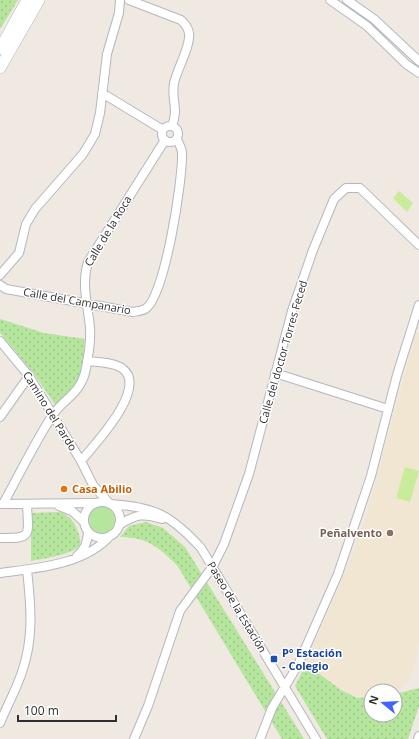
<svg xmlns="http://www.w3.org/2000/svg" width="419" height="739" font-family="'Open Sans',sans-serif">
  <defs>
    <pattern id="grass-dots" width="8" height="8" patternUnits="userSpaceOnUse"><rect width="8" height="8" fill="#b6e59e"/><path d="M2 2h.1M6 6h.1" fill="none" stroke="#9dc588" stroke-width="1.8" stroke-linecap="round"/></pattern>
  </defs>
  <rect width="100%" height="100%" fill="#efe9e1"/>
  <path fill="#f0e6d1" d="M416,332L419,334V642L415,665L408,681L397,693L395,694V691H371V697L357,698L341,690L306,663L353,554L368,511Z"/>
  <path fill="url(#grass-dots)" d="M0,0H18L0,29Z
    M0,319L44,333L85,339C81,373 84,381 58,404L55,405C39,379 20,356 0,333Z
    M60,512C70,516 74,521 78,532C79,535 81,540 80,544C77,554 41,559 31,561V513Z
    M146,522L163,528L185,547L304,739H282L177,565C158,547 147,537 120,537L129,526Z
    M306,664L341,690L357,698L371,697V715H395V694L419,688V706L408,739H327L295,686Z"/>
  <path fill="#b6e59e" d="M87 520a14 14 0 1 1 28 0a14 14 0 1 1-28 0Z"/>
  <path fill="#c9ec9a" d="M399,191L413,203L407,212L393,198Z
    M405,467L419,471L410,502L396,498Z"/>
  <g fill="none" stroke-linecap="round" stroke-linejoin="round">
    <defs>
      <path id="minor" d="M129,0L181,20C185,24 188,27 189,33C191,46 177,69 174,83C171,100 179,108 172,126
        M330,0L367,26L406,64L419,73
        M347,0L374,19L419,61
        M102,93L163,130
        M162 134a8 8 0 1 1 16 0a8 8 0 1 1-16 0Z
        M0,275L19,253L26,224L35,209L83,154L95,134L100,113L107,54L119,13L120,0
        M0,285L6,289L133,312C137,311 142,311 145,309C165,298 183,178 182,153C182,149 179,144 177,139
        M0,341L29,376L81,461L93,485L109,503
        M275,373L388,409
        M0,417L29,376
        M81,461C94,445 148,389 123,369C115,362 97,362 87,361
        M84 520a18 18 0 1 1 36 0a18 18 0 1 1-36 0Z
        M0,504L94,503
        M3,504C19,475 34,444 52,416C63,399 79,395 85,373C88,359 91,342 90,328C88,304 81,285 88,262L165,140
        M111,504C155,507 171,515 201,548L316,739
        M59,506L72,511L83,521
        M119,525C136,514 143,513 162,519
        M0,538C34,539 28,535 27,504
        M77,556C85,549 87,543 88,532
        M0,573C37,568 85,565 111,535
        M0,723C7,706 16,690 22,672C34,638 31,605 27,570
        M134,739L148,706L180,611L213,566L224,544L249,474L292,311L313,250L334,199L346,188H360L419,245
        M260,739L272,708L298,665L338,574L371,476L397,375L419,305
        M418,739L419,736"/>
      <path id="secondary" d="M0,49L27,0
        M0,68L39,0"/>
    </defs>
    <use href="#minor" stroke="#b4b7c1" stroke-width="10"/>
    <use href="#secondary" stroke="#b4b7c1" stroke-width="12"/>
    <use href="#minor" stroke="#fff" stroke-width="8"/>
    <use href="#secondary" stroke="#fff" stroke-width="11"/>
  </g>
  <circle fill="#e8710a" stroke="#fff" stroke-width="1.5" cx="64" cy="489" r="4"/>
  <circle fill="#8d6e63" stroke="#fff" stroke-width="1.5" cx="390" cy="533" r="4"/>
  <rect fill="#1a4fb4" stroke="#fff" stroke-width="1.5" x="270" y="655" width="8" height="8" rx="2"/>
  <g text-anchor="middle" stroke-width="3" stroke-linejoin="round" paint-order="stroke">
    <g font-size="11" fill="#2e2e2e" stroke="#fff">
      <text transform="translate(108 231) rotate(-59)" y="4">Calle de la Roca</text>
      <text transform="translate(77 301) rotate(10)" y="4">Calle del Campanario</text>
      <text transform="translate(283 352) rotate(-74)" y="4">Calle del doctor Torres Feced</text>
      <text transform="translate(50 411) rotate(58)" y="4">Camino del Pardo</text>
      <text transform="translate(237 607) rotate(59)" y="4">Paseo de la Estación</text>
    </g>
    <g font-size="11" font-weight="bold" fill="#c56008" stroke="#fff" text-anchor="start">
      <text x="72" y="493">Casa Abilio</text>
    </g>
    <g font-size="11" font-weight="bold" fill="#785e54" stroke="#fff" text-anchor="end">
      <text x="382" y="537">Peñalvento</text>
    </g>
    <g font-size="11" font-weight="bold" fill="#164399" stroke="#fff" text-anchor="start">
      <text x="282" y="657">Pº Estación<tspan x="282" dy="13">- Colegio</tspan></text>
    </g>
  </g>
  <g transform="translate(383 703) rotate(288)"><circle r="19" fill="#ffffff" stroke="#ababab"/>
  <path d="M0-3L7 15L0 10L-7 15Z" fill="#4264fb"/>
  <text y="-6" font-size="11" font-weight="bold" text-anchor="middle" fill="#2e2e2e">N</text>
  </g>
  <path d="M18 715v6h98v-6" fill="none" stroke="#2e2e2e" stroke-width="2"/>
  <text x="24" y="715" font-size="12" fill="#2e2e2e" stroke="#ffffff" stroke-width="3" paint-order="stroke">100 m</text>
</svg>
